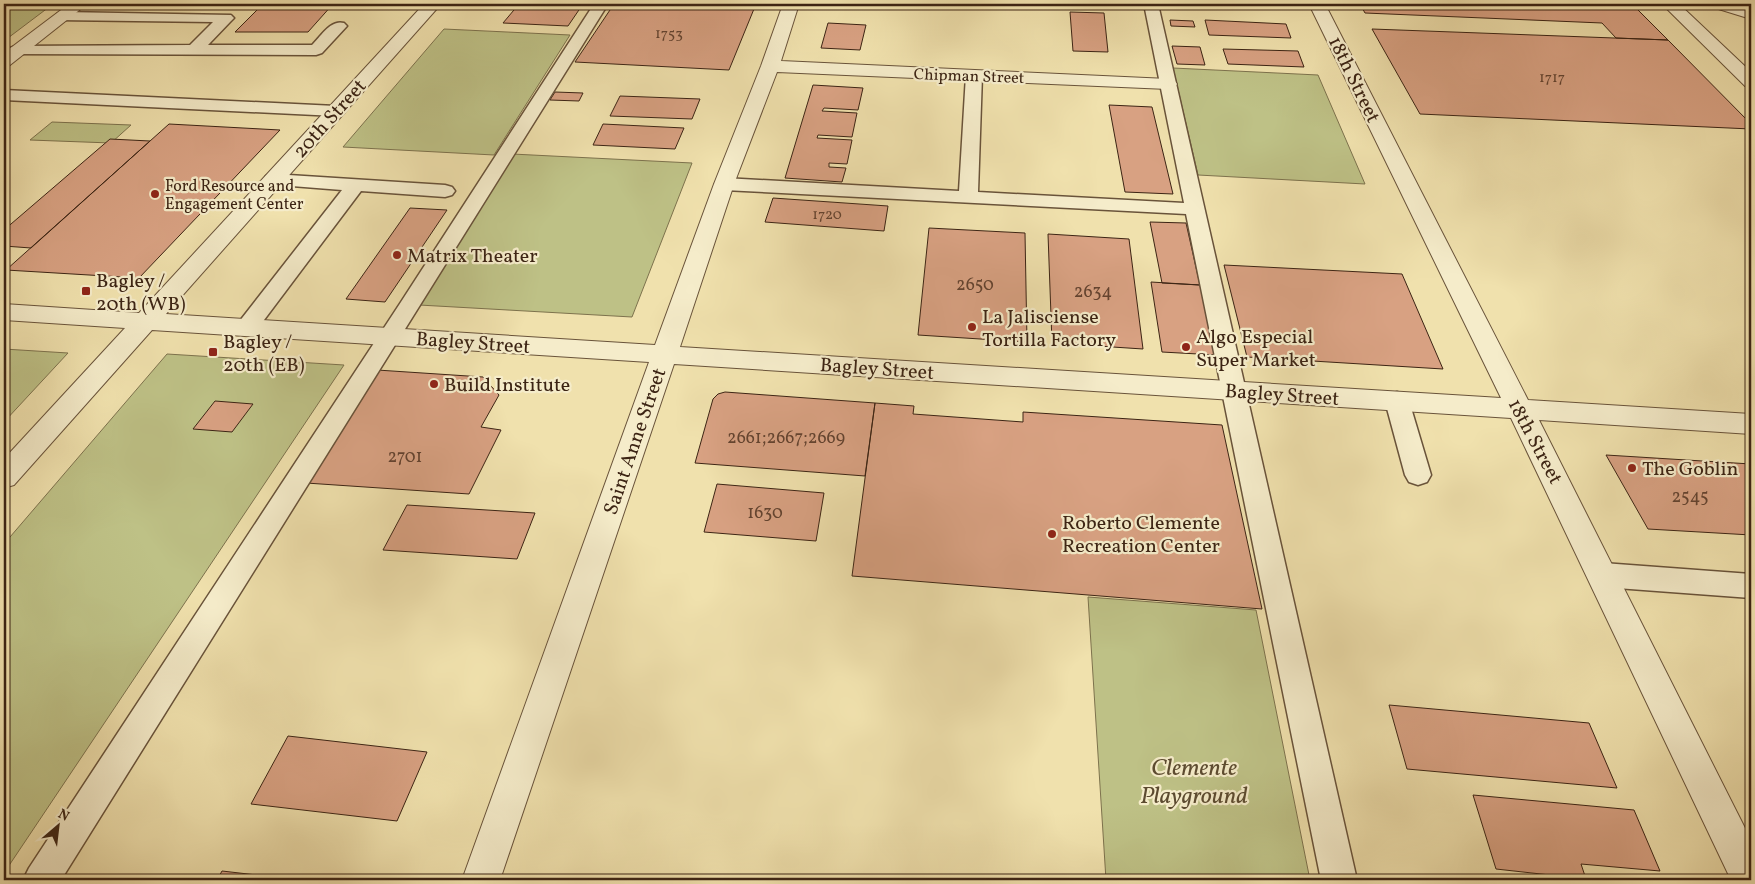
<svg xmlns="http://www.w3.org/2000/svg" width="1755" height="884" font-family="Vollkorn,serif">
  <rect width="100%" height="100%" fill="#f0e1ad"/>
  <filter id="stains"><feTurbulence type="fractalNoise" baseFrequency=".004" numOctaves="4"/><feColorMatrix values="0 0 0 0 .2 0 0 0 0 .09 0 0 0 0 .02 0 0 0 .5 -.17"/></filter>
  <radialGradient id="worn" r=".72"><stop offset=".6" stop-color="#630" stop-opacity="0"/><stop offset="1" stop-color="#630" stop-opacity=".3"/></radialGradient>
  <path fill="#bec186" stroke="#7d724d" d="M4,4H53L4,41Z
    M444,29L570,35L494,155L343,147Z
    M1173,68L1318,75L1365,184L1198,175Z
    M52,122L131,125L111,143L30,140Z
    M512,154L692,163L632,317L419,305Z
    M4,349L68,353L4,422Z
    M167,354L344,365L4,873V544Z
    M1088,597L1256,610L1310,880H1106Z"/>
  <path fill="#d8a182" stroke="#3c2414" d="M263,4H333L308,32H235Z
    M519,4H583L568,26L503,23Z
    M756,4L729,70L575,62L614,4Z
    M1360,4H1632L1668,40L1616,38L1602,23L1365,13Z
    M1070,12L1104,13L1108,52L1073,51Z
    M1170,20L1193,21L1195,27L1171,26Z
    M1205,20L1286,24L1291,38L1209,35Z
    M828,23L866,25L860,50L821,48Z
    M1372,29L1668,40L1751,124V129L1420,114Z
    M1172,46L1200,47L1205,65L1177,64Z
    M1223,49L1298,51L1304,67L1228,64Z
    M813,85L863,88L858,110L824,108L822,111L857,113L852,137L818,135L817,138L852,140L847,164L829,163V167L846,168L842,182L785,178Z
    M555,92L583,93L579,101L550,100Z
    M620,96L700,99L692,119L610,116Z
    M1109,105L1152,107L1173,194L1125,192Z
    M169,124L280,130L139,278L6,270Z
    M603,124L684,128L675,149L593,145Z
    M110,139L150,141L31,248L4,246V230Z
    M773,198L888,206L884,231L765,222Z
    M410,208L447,210L385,302L346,299Z
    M1150,222L1186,223L1200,285L1162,283Z
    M929,228L1025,233L1027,342L918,335Z
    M1048,234L1129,239L1143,349L1052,343Z
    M1224,265L1402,274L1443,369L1247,357Z
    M1151,282L1200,285L1216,355L1162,352Z
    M377,370L483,377L499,395L481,427L501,430L469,494L306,483Z
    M725,392L875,403L865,476L695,463L713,399L718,394Z
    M215,401L253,404L232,432L193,429Z
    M875,403L914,406L913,414L1023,422V412L1222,425L1262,609L852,576Z
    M1606,455L1751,464V535L1648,529Z
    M717,484L824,493L816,541L704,532Z
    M407,505L535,513L517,559L383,550Z
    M1389,705L1589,723L1617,788L1407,769Z
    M288,736L427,752L397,821L251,804Z
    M1473,795L1634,810L1660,871L1581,864L1586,879L1496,869Z
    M222,871L300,880H217Z"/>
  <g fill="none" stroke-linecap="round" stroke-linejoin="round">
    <defs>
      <path id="lane" d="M594,4H608L61,880H23L29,868L401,302Z
        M1144,4H1158L1357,880H1321L1186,214L724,190L717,188L715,184L717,180L724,178L959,191L966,75L968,72H980L982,75L978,192L1184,203Z
        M62,12L231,15L234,18L231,21L208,45H312C321,36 331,19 344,23L347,26L322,53L316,55L10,54L8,51L10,48L16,46L190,45L213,22L57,20L54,17L57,14Z
        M4,90L336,106L342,107L345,111L342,115L336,116L4,100Z
        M273,174L445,185L452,187L455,191L452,195L445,197L361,191L255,332L247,334L239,332L236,327L239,322L342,190L266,184L264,180L266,176Z
        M1397,392L1406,395L1409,401L1431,475L1427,482L1418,485L1409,482L1405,475L1385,401L1388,395Z
        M1603,563L1751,574V598L1603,587L1593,583L1589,575L1593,567Z"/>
      <path id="street" d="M69,4H87L10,65L4,66V53Z
        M424,4H441L166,314L655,345L714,184L761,66L783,4H799L781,61L1168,79L1174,80L1177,84L1174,88L1168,89L777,72L734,184L680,347L1501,398L1309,4H1325L1528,400L1751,414V434L1539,420L1751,840V880H1731L1511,418L674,364L500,880H462L649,362L152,330L14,485L4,488V459L125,328L4,320V304L139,313Z
        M1662,4H1679L1751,72V87L1745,86Z
        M1710,4H1734L1751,9V19L1712,7Z"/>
    </defs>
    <use href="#lane" stroke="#69533a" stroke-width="3"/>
    <use href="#street" stroke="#69533a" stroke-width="2"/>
    <use href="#lane" fill="#f5ecca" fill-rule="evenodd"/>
    <use href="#street" fill="#f5ecca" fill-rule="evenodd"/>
  </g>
  <g fill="#8f2418" stroke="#f5ecca" stroke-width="2">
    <circle cx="155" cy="194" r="5"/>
    <circle cx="397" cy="255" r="5"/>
    <rect x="81" y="286" width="10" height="10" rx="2.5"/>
    <circle cx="972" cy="327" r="5"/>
    <circle cx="1186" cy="347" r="5"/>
    <rect x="208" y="347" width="10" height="10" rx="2.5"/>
    <circle cx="434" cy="384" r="5"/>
    <circle cx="1632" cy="468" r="5"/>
    <circle cx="1052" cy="534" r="5"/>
  </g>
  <g text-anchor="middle" stroke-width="4.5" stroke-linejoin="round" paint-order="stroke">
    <g font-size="15" fill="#634330">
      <text x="669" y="38">1753</text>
      <text x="1552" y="82">1717</text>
      <text x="827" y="219">1720</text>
    </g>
    <g font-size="16" fill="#3c2414" stroke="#f5ecca">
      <text transform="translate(969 75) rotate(2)" y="6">Chipman Street</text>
    </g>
    <g font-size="16" fill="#3c2414" stroke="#f5ecca" text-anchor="start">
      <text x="165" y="191">Ford Resource and<tspan x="165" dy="18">Engagement Center</tspan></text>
    </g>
    <g font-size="18" fill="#634330">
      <text x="975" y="290">2650</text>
      <text x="1093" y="297">2634</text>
      <text x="786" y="443">2661;2667;2669</text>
      <text x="405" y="462">2701</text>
      <text x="1690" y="502">2545</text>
      <text x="765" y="518">1630</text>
    </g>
    <g font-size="20" fill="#3c2414" stroke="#f5ecca">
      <text transform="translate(1355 79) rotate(64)" y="7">18th Street</text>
      <text transform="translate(329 118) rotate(-48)" y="7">20th Street</text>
      <text transform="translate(473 342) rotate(4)" y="7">Bagley Street</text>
      <text transform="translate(877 368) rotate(4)" y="7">Bagley Street</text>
      <text transform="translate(1282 394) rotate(4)" y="7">Bagley Street</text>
      <text transform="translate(634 441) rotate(-71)" y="7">Saint Anne Street</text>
      <text transform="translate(1536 441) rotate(62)" y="7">18th Street</text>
    </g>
    <g font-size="20" fill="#3c2414" stroke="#f5ecca" text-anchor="start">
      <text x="407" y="262">Matrix Theater</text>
      <text x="96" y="287">Bagley /<tspan x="96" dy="23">20th (WB)</tspan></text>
      <text x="982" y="323">La Jalisciense<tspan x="982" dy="23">Tortilla Factory</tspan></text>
      <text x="1196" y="343">Algo Especial<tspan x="1196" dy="23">Super Market</tspan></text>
      <text x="223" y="348">Bagley /<tspan x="223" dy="23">20th (EB)</tspan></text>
      <text x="444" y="391">Build Institute</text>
      <text x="1642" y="475">The Goblin</text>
      <text x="1062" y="529">Roberto Clemente<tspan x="1062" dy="23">Recreation Center</tspan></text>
    </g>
    <g font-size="24" font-style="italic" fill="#5c4b30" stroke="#f5ecca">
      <text x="1194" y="775">Clemente<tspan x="1194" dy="28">Playground</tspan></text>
    </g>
  </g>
  <rect width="1755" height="884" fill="none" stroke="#f0e1ad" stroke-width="20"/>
  <rect x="5" y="5" width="1745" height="874" fill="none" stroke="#3c2414" stroke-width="2.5"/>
  <rect x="10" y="10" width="1735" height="864" fill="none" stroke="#3c2414"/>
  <g transform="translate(58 826) rotate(28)" stroke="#f5ecca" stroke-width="4" paint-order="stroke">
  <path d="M0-4L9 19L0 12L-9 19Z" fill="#3c2414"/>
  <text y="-8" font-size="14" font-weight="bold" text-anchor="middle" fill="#3c2414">N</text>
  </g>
  <rect width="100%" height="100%" filter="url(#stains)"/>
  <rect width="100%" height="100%" fill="url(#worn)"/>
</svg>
